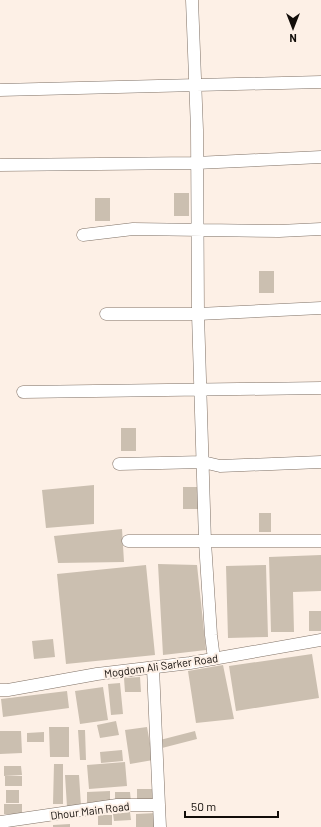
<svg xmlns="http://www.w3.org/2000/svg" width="321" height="827" font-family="Barlow,sans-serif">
  <rect width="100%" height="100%" fill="#fdf0e6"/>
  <path fill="#cbbfb0" d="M174,193H189V216H174Z
    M95,198H110V221H95Z
    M259,271H274V293H259Z
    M121,428H136V451H121Z
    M94,485V524L46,528L42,490Z
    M183,487H198V509H183Z
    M259,513H271V532H259Z
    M122,529L124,562L58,563L54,536Z
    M321,555V591L293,592L294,632H271L269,557Z
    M158,564L197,565L206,650L163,655Z
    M146,565L155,655L66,664L57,574Z
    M266,565L268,637L228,638L226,566Z
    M309,611H321V631H309Z
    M53,639L55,657L34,659L32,641Z
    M312,654L319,698L236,711L229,666Z
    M223,665L234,719L196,723L188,671Z
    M140,677L141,692H125L124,678Z
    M120,683L123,714L111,715L108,684Z
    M103,687L108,720L80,724L75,691Z
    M67,691L69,708L3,717L1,699Z
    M116,721L119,735L100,738L97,725Z
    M49,727H69V757H50Z
    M147,727L153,760L130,764L125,730Z
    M78,730H85L86,760H80Z
    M0,731H21L22,753L0,754Z
    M195,731L197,739L162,748L160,740Z
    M44,732V742H27V733Z
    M122,750L123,761L101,763L100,752Z
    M125,762L127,786L89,789L87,765Z
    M54,764H63V804H53Z
    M4,766H21L22,775L4,776Z
    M65,775H79L81,806L67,807Z
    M5,776H22V786H5Z
    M137,789H152V801L137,802Z
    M6,790H19V803H6Z
    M110,791V802L87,803V792Z
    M115,792H130L131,802H115Z
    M4,804H22V814H4Z
    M130,812L131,820L114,821L113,814Z
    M156,813V827H136V814Z
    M98,815H112V825H98Z
    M70,824V827H53V825Z"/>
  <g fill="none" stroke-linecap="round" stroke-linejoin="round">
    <defs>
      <path id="minor" d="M192,0L197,130L198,314L205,542L211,635L214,659
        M0,90L321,82
        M0,165L196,163L321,157
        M83,235L133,229L279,231L321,229
        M106,314H198L321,308
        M23,392L321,388
        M119,464L203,462L220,466L321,462
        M128,541H321
        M153,668L159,805
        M0,690H8L97,674L190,663L321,640
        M0,822L117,805H159L160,827"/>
    </defs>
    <use href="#minor" stroke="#7f7166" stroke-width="13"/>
    <use href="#minor" stroke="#fff" stroke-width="12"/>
  </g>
  <g text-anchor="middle" stroke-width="4" stroke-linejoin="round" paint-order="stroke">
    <g font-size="11" fill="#120d09" stroke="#fdf0e6">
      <text transform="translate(161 666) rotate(-8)" y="4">Mogdom Ali Sarker Road</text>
      <text transform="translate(90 811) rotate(-7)" y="4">Dhour Main Road</text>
    </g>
  </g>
  <g transform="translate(293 28) rotate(180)" stroke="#fdf0e6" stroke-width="3" paint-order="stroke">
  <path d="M0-3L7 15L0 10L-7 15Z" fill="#120d09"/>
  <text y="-6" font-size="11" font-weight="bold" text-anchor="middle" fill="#120d09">N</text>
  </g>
  <path d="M185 811v6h93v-6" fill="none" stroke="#120d09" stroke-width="2"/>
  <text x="191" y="811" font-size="12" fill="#120d09" stroke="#fdf0e6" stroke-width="3" paint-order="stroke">50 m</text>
</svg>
